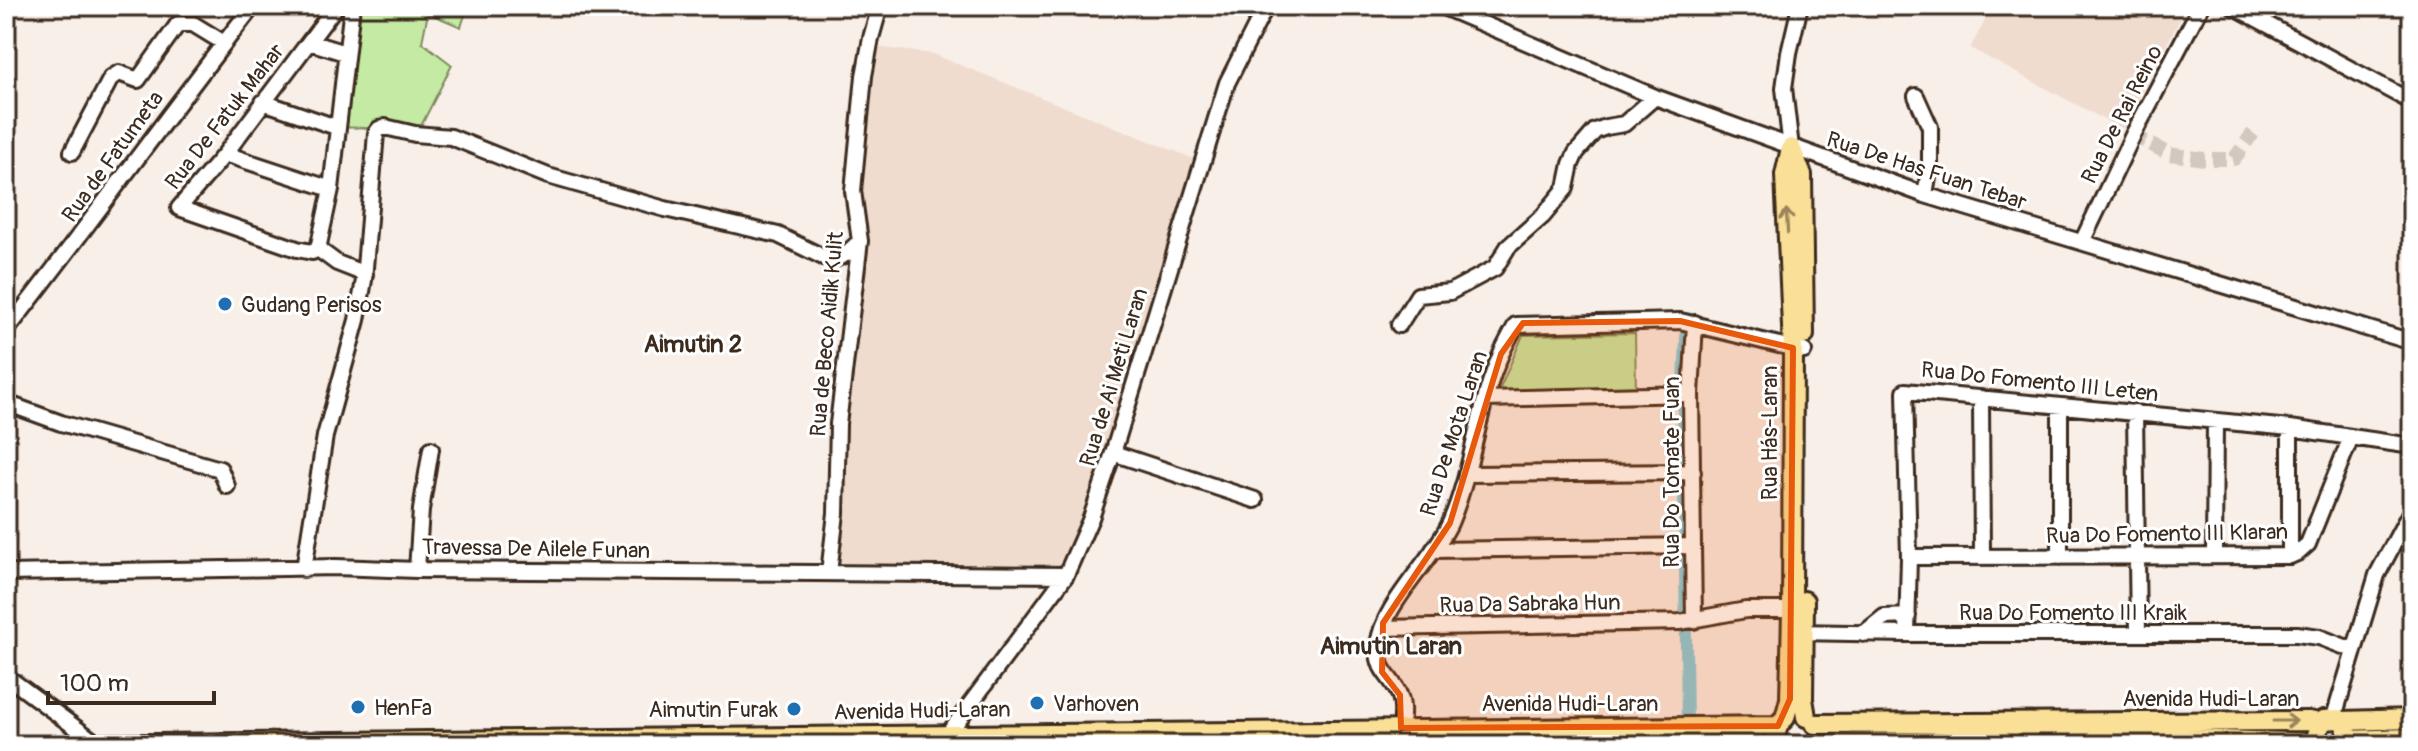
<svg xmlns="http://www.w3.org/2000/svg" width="2418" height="751" font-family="Pangolin,sans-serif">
  <rect width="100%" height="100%" fill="#f8efe9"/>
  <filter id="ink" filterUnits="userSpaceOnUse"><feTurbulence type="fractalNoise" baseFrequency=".0125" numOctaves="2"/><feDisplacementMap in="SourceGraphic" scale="16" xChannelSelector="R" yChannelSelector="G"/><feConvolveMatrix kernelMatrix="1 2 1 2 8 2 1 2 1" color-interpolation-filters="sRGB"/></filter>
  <g filter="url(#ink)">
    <path fill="#f0dcce" d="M1993,6H2187L2122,129L1970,48Z
      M868,46L933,54L1202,162L1091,522L1067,565L837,567L833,526L859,234L851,190Z"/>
    <path fill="#c4eaa4" stroke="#808a61" stroke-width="2" d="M352,6H468L461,27L428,13L422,42L452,65L419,130L337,127Z
      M1635,333L1636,392L1497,395L1523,335Z"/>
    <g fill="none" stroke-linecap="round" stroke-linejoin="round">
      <path stroke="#82cde2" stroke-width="12" d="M1687,726L1683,404L1687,318L1691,319"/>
      <path stroke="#d2c8c0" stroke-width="14" stroke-dasharray="14 7" stroke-linecap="butt" d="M2133,135L2169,154L2204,159H2234L2253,133"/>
      <defs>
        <path id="minor" d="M336,6L225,154L179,208L297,249L312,252L318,249L331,189L352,6
          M1441,6L1655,97L1925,195L2412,342
          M2233,6L2412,102
          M309,42L345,53
          M1916,96L1930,127V164L1925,195
          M263,102L336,127
          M1791,148L1784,88L1789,53L1800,6
          M72,152L111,78L119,73L138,80L178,24H193L224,43
          M225,154L331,189
          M2082,242L2133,135L2201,6
          M318,249L337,263L365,274
          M1399,325L1418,295L1450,292L1495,268L1508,247L1543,216L1566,188L1571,164L1576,153L1595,131L1606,127L1624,124L1655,97
          M6,331C90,224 169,113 253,6
          M1981,398L1982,557
          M1486,399L1691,394
          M6,403L61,423L220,469L227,486
          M2135,412L2138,633
          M1113,453L1255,500
          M1466,474L1693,472
          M1433,550L1692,546
          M2214,555L2215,421
          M2290,556V428
          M1909,557L2290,556L2299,552L2308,544L2351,437
          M2060,557V406
          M304,569L325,436L357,320L364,280L376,133L379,129L385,127L415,134L451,137L548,176L665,209L778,235L823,257L837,258L846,254L860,241
          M417,570L421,510L431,449
          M6,573L336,567L417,570L1066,575
          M829,573L836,513L838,424L860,241L853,191L864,76L871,38L880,6
          M1694,621L1691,394L1695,323
          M1382,628L1680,622L1746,610H1792
          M1795,632L1907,634H2297L2319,637L2353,650
          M1863,634L1884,617L1908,616
          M1907,634L1909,557L1905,391L2290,428L2412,446
          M6,676L99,745
          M2334,717L2377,575L2412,509
          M1401,728C1402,717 1404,703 1398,692C1390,675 1378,671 1378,649C1379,607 1432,562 1450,523C1474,468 1477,406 1502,352C1506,343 1511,334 1516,325L1680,321L1804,351
          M936,745L948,734L1066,575L1091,518L1113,453L1227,83L1266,6"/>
        <path id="major" d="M1791,148L1802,175L1804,335
          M1804,601L1803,699L1806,717
          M1785,718L1790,699L1792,610L1793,348L1785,175L1791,148
          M2342,721L2412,719
          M1815,724L2308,721L2320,723
          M2317,731L2324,720L2339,719L2345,724L2348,734L2341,745
          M2346,740L2412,738
          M67,745L1778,726
          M1651,745L1743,743L1762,745
          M1777,745C1774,734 1776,725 1785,718
          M1826,745L1844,743L2143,738L2320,743"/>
      </defs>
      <use href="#minor" stroke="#3b2a1e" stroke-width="20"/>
      <use href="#major" stroke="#3b2a1e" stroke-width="24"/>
      <use href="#minor" stroke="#fff" stroke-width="14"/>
      <use href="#major" stroke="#fadf96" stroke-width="18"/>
    </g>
    <defs><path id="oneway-shaft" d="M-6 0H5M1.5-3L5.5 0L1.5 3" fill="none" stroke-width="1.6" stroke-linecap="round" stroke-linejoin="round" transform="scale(2)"/></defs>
    <g stroke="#9a845a">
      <use href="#oneway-shaft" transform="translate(1787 221) rotate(-93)"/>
      <use href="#oneway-shaft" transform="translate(2285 721)"/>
    </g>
  </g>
  <path fill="#e8590c" fill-opacity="0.2" stroke="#e8590c" stroke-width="6" stroke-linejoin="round" d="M1680,321L1793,348L1790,699L1778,726L1401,728L1400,695L1382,672L1383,623L1450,523L1501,354L1523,323Z"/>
  <g fill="#1f6fb2" stroke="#fff" stroke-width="3">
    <circle cx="225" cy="304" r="8"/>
    <circle cx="1037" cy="703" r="8"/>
    <circle cx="358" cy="707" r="8"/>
    <circle cx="794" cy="709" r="8"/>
  </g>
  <g text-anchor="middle" stroke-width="6" stroke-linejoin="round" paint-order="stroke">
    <g font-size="22" fill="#3b2a1e" stroke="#fff">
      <text transform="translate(2121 114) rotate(-63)" y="8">Rua De Rai Reino</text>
      <text transform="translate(224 116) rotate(-52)" y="8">Rua De Fatuk Mahar</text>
      <text transform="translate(112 156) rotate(-54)" y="8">Rua de Fatumeta</text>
      <text transform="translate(1927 170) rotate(18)" y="8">Rua De Has Fuan Tebar</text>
      <text transform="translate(826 334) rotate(-85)" y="8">Rua de Beco Aidik Kulit</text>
      <text transform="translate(1113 377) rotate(-73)" y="8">Rua de Ai Meti Laran</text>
      <text transform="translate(2040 381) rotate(6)" y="8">Rua Do Fomento III Leten</text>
      <text transform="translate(1453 433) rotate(-72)" y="8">Rua De Mota Laran</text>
      <text transform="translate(1769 433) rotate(-90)" y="8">Rua Hás-Laran</text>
      <text transform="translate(1671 472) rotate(-90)" y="8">Rua Do Tomate Fuan</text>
      <text transform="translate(2167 533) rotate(-1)" y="8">Rua Do Fomento III Klaran</text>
      <text transform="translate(536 548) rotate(1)" y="8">Travessa De Ailele Funan</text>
      <text transform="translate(1530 603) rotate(-1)" y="8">Rua Da Sabraka Hun</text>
      <text x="2073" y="620">Rua Do Fomento III Kraik</text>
      <text x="2211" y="706">Avenida Hudi-Laran</text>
      <text x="1570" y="711">Avenida Hudi-Laran</text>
      <text transform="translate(922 710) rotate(-1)" y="8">Avenida Hudi-Laran</text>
    </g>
    <g font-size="22" fill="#3b2a1e" stroke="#fff" text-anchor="start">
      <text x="241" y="312">Gudang Perisos</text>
      <text x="1053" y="711">Varhoven</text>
      <text x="374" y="715">HenFa</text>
      <text x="778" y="717" text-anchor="end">Aimutin Furak</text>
    </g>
    <g font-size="24" font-weight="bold" fill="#3b2a1e" stroke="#fff">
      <text x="693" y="352">Aimutin 2</text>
      <text x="1391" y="654">Aimutin Laran</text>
    </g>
  </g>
  <rect width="2418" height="751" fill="none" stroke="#fff" stroke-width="32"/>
  <rect x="16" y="16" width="2386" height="719" fill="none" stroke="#3b2a1e" stroke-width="3" filter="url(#ink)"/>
  <path d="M48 691v12h166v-12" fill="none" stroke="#3b2a1e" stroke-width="4"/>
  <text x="60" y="691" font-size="24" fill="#3b2a1e" stroke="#ffffff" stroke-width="6" paint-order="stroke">100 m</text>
</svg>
